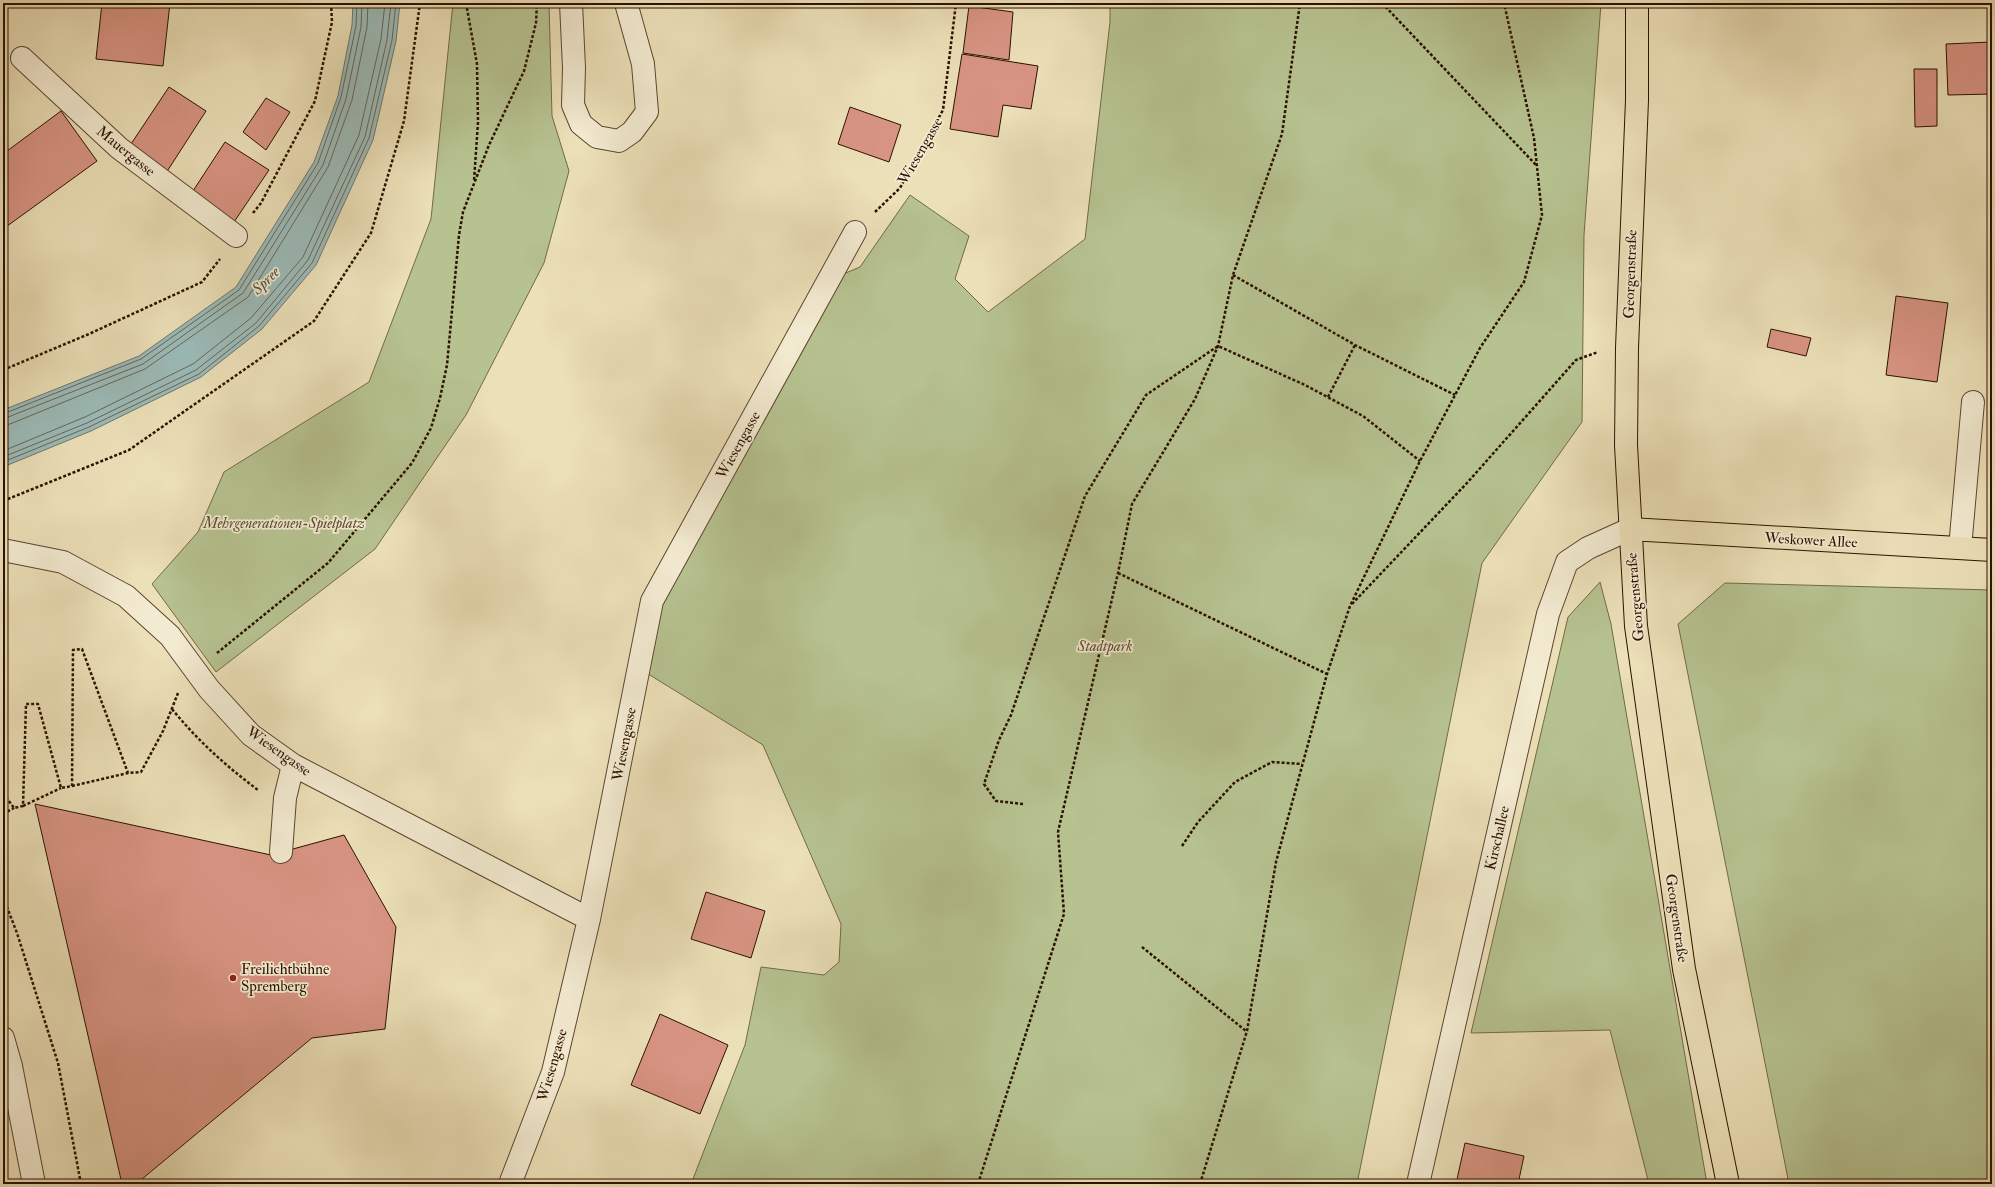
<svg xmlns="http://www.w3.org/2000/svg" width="1995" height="1187" font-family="'IM FELL Double Pica',serif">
  <rect width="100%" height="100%" fill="#ece0b8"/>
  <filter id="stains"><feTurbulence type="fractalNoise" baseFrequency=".005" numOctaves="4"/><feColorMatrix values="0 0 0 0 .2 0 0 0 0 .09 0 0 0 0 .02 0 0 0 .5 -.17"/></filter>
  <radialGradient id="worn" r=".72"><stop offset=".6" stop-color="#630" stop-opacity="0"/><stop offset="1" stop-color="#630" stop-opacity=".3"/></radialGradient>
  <path fill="#b6c290" stroke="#716a48" d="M453,3H549L552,116L569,171L544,263L466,415L375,549L216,672L152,584L198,532L224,472L369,382L431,219Z
    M1110,3H1601L1584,235L1582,422L1482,563L1357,1184H691L745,1045L761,967L824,975L839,962L841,924L763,745L645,672L658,603L841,275L860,267L910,195L969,236L955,279L988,312L1085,239L1110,22Z
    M1600,582L1611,624L1707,1184H1649L1610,1030L1471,1033L1568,617Z
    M1725,583L1992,590V1184H1789L1678,624Z"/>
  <path fill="#9cbbb8" stroke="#6f776e" d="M353,3H400L396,41L373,140L316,265L262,329L201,377L91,431L3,467V410L139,356L236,287L314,162L338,96L352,25Z"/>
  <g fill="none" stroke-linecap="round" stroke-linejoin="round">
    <path stroke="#64665c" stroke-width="1" d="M3,414L141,359L239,290L318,163L341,97L356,26L357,3
      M3,419L143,364L243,293L323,165L346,99L361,27L362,3
      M3,425L10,424L145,369L248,297L328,167L352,100L367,27L368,3
      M3,451L85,417L193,364L251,318L303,257L359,135L381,39L385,3
      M3,457L87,423L196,370L256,323L308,260L365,137L387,40L391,3
      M3,462L89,427L199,374L259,326L312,263L369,138L392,40L396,3"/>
  </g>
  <path fill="#d89483" stroke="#2c1100" d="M102,3H170L163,66L96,59Z
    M969,6L1013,12L1009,60L963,53Z
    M1992,42V94L1948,95L1946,44Z
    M962,54L1038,66L1031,109L1003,105L998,137L950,129Z
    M1914,69H1937V126L1915,127Z
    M169,87L206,111L166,173L129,147Z
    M266,98L290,112L266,150L243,132Z
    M850,107L901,125L889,162L838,144Z
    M61,111L97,161L3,229V154Z
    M225,142L269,170L232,225L189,197Z
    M1896,296L1948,303L1937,382L1886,375Z
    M1771,329L1811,338L1806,356L1767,347Z
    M35,804L271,855L344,835L396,927L385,1029L312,1038L136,1184H122Z
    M706,892L765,911L751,958L691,939Z
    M660,1014L728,1045L700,1114L631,1085Z
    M1465,1143L1524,1156L1518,1184H1456Z"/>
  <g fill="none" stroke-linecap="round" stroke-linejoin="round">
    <defs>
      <path id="minor" d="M571,3L574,68L573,105L581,124L597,137L619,141L632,132L647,112L643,64L626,3
        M22,58L119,148L236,236
        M1960,548L1973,402
        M3,550L63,562L126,596L170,636L209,689L251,735L293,765L589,919
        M281,852L285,798L293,765
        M3,1038L11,1066L34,1184
        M510,1184L553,1072L589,919L652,601L855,232
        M1418,1184L1548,614L1567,562L1588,548L1630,529"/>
      <path id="major" d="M1637,3V100L1627,348L1626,445L1636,626L1684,969L1728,1184
        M1630,529L1992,550"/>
    </defs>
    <use href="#minor" stroke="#5c452e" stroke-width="24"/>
    <use href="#major" stroke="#2c1100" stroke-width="24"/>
    <path stroke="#2c1100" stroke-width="2.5" stroke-dasharray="3 2" stroke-linecap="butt" d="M466,3L477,64L478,122L474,181
      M1382,3L1537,166
      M875,212L900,188L943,110L956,3
      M253,213L261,203L315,101L332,22L331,3
      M1233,275L1355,345L1455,395
      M3,370L89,334L202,282L220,259
      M1328,397L1355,345
      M3,501L129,450L314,321L371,233L404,121L420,3
      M1118,573L1327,674
      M1352,604L1467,483L1576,360L1598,352
      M217,653L328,563L412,463L431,428L440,398L447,365L459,235L463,212L489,145L524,71L536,23L537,3
      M172,709C197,740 226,766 258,790
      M72,786L128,773
      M3,793L14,808L23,806L26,704H38L61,788L72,786L73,650L82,649L128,773L141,772L163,731L178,693
      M1023,804L996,801L984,784L999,740L1011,715L1085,496L1146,395L1218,346L1305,385L1363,416L1420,461
      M23,806L61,788
      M3,814L14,808
      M1182,846L1198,822L1235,782L1272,762L1302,764
      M3,897L17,933L58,1063L81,1184
      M1142,947L1246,1031
      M978,1184L1064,914L1058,832L1118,573L1132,504L1195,399L1218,346L1233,275L1282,134L1300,3
      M1200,1184L1247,1031L1276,862L1327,674L1350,606L1420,461L1480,348L1524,282L1542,215L1534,138L1504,3"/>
    <use href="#minor" stroke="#f3ebd1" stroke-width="22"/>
    <use href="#major" stroke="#ece0b8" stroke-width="22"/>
  </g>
  <circle fill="#8f2418" stroke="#f3ebd1" stroke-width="1.5" cx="233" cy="978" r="4"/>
  <g text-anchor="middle" stroke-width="3.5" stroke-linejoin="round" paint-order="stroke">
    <g font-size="15" fill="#2c1100" stroke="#f3ebd1">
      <text transform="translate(126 151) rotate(39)" y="5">Mauergasse</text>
      <text transform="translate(920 151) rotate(-60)" y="5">Wiesengasse</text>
      <text transform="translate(1630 274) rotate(-88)" y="5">Georgenstraße</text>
      <text transform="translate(738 445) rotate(-61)" y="5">Wiesengasse</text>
      <text transform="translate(1811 540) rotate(3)" y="5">Weskower Allee</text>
      <text transform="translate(1635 597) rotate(-95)" y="5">Georgenstraße</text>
      <text transform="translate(624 744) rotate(-79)" y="5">Wiesengasse</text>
      <text transform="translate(279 751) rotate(35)" y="5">Wiesengasse</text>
      <text transform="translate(1497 838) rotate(-77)" y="5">Kirschallee</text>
      <text transform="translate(1677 918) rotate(82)" y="5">Georgenstraße</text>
      <text transform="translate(552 1065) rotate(-74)" y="5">Wiesengasse</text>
    </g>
    <g font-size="15" font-style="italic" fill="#5c4f32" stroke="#f3ebd1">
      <text x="284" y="528">Mehrgenerationen-Spielplatz</text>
      <text x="1105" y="651">Stadtpark</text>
    </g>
    <g font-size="15" fill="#2c1100" stroke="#f3ebd1" text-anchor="start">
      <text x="241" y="974">Freilichtbühne<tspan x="241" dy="17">Spremberg</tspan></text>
    </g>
    <g font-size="16" font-style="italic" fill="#534c40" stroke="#f3ebd1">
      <text transform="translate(265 280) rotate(-45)" y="6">Spree</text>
    </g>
  </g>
  <rect width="1995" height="1187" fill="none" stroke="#ece0b8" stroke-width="16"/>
  <rect x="4" y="4" width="1987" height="1179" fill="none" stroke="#2c1100" stroke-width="2"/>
  <rect x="8" y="8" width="1979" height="1171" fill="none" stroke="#2c1100"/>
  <rect width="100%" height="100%" filter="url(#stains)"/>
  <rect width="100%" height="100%" fill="url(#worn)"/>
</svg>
